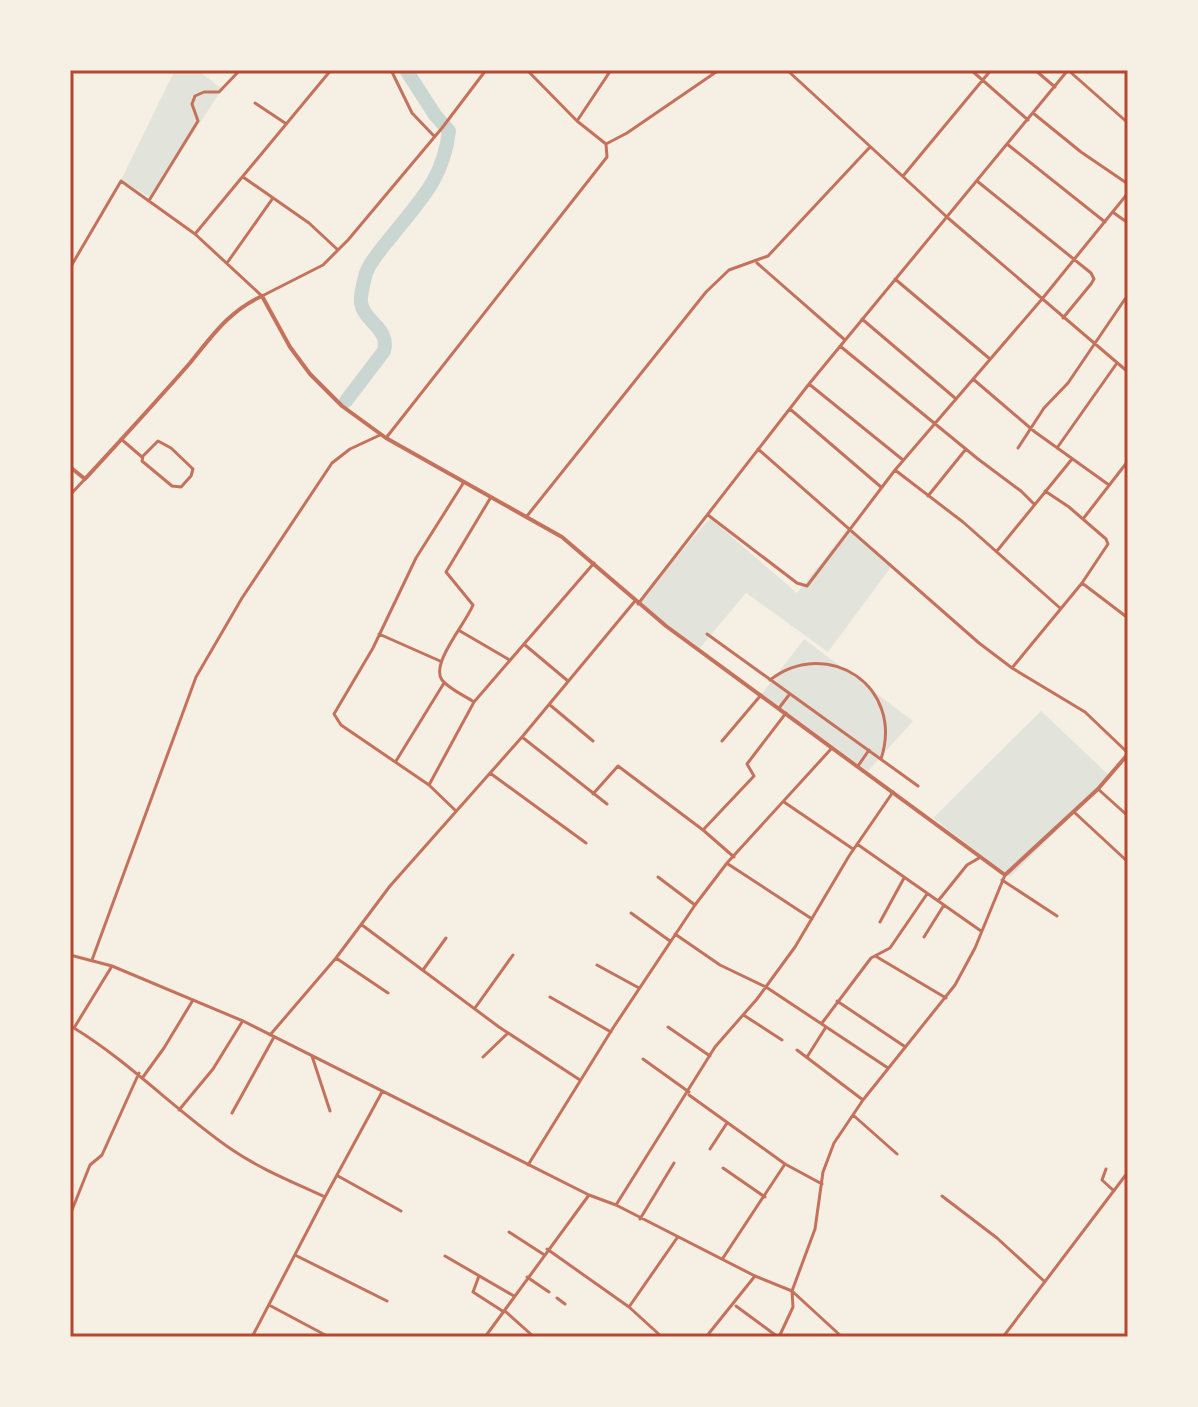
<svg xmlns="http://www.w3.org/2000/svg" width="1198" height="1407" font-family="Ubuntu,sans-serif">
  <rect width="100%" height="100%" fill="#f6efe4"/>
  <path fill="#e2e4dc" d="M175,70H198L222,89L151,198L121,180Z
    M710,518L797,593L849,528L891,567L828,652L746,593L700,648L637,603Z
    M804,639L913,721L868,771L762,694Z
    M1041,711L1111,777L1010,877L933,818Z"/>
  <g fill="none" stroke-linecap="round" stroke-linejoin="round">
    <path stroke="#c9d6d2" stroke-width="14" d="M346,401L384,351C390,328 364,322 361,303C360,295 364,281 366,273C371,260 382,248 391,237C420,200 443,180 449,131L435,115L406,70"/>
    <path stroke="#c5725c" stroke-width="3" d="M391,70L412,113L434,136
      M787,70L948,218L1128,372
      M971,70L1028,120
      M1035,70L1055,87
      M1068,70L1128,123
      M255,103L285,123
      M1033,113L1081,152L1128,184
      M577,121L611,70
      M606,144L627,133L719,70
      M1007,144L1105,222
      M903,176L991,70
      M243,177L309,223L338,250
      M977,181L1091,273L1094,279L1091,284L1063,318
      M150,199L198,121L192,104L195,96L204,92H219L240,70
      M1114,213L1128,223
      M195,234L331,70
      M227,263L273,198
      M757,263L845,340
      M70,268L121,181L195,234L262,296L323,265L348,240L442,128L486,70
      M895,279L990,359
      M1127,279L1128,278
      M862,319L955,398
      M840,346L978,459L1021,491L1034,504
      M973,379L1035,432L1109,485
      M809,384L903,460
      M790,409L881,487
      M386,438L607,157L606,144L577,121L527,70
      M121,439L142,457
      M158,441L171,448L193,469L191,476L181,487L172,486L142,461L143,456Z
      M1018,448L1044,408L1068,383L1125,299
      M1057,448L1117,363
      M758,449L979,643L1012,668L1085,712L1128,753
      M895,470L963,522L1060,608
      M70,495L85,479
      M928,496L966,449
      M708,515L797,583L807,586L895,470L1042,299L1128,193
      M527,516L706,292L729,270L768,256L870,147
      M1083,519L1128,461
      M997,551L1072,459
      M1082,583L1128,618
      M638,604L809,384L1068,70
      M460,631L508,659
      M379,634L440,661
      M707,634L918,786
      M525,645L568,681
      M1012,668L1082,583L1108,544L1106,539L1069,507L1045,491
      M770,680C827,636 905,686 881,759
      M474,702C465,696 449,689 442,680C430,664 466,623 473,605L446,572L491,497
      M550,705L593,741
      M779,708L789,695
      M522,737L607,804
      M722,741L761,695
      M396,761L444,683
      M858,766L869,750
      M490,773L586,843
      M429,785L341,725L334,714L373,648L416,558L464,482
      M1098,789L1128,816
      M593,794L618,766L703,830L734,857
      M784,802L853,849
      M456,811L429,785L474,702L594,563
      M1074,812L1128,862
      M703,830L754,776L747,764L786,713
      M857,844L981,931
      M728,864L812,919
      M658,877L695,905
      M1002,880L1057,916
      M938,901L967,865L979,858
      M631,913L670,941
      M880,922L904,878
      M362,925L499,1027L580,1080
      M675,934L720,965L766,987L888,1068
      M924,937L944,905
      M70,955L112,966L243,1021L589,1195L616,1205L755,1276L792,1291L793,1307L779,1337
      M877,957L946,998
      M336,958L388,993
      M92,960L196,677L242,598L332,463L350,449L380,435
      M597,965L639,988
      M112,966L74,1028C131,1063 176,1111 231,1149C260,1169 293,1182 325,1197L252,1337
      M423,970L446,938
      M550,997L611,1032
      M837,1001L904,1046
      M475,1008L513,955
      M745,1016L782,1040
      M822,1023L871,958L890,948L927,894
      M668,1027L710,1056
      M270,1035L336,958L390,886L522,737L635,601
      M797,1050L863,1100
      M312,1056L330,1111
      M483,1057L508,1033
      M807,1057L826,1027
      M643,1059L689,1092
      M143,1077L164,1048L193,1000
      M689,1095L785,1164L822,1184
      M179,1110L213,1069L242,1022
      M232,1113L274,1037
      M853,1115L897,1154
      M710,1149L727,1123
      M528,1165L613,1028L695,905L727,863L831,749
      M723,1168L765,1197
      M1106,1169L1102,1180L1114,1191
      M338,1176L401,1211
      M942,1196L997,1238L1044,1281
      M325,1197L382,1092
      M616,1205L715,1047L757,999L795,947L849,856L893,792
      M70,1215L90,1165L102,1155L139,1073
      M640,1219L674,1163
      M509,1232L543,1254
      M547,1249L629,1307
      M295,1255L387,1301
      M445,1256L514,1296
      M723,1258L785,1164
      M479,1276L473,1292L504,1312
      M527,1277L549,1292
      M557,1298L565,1304
      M269,1305L329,1337
      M736,1306L778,1337
      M505,1311L534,1337
      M485,1337L589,1195
      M662,1337L629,1307L677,1238
      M706,1337L755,1276
      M842,1337L792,1291L815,1229L823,1172L834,1143L863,1100L955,985L975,948L1005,875
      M1003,1337L1128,1172"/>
    <path stroke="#c5725c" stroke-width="4" d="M70,467L85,479C120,441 156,402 190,363C212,336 229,311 262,296L290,347L310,374L342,406L386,438L562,537L666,626L1005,875L1098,789L1128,754"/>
  </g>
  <rect width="1198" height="1407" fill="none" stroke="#f6efe4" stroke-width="144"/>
  <rect x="72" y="72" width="1054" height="1263" fill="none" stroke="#b5482f" stroke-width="3"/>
</svg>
